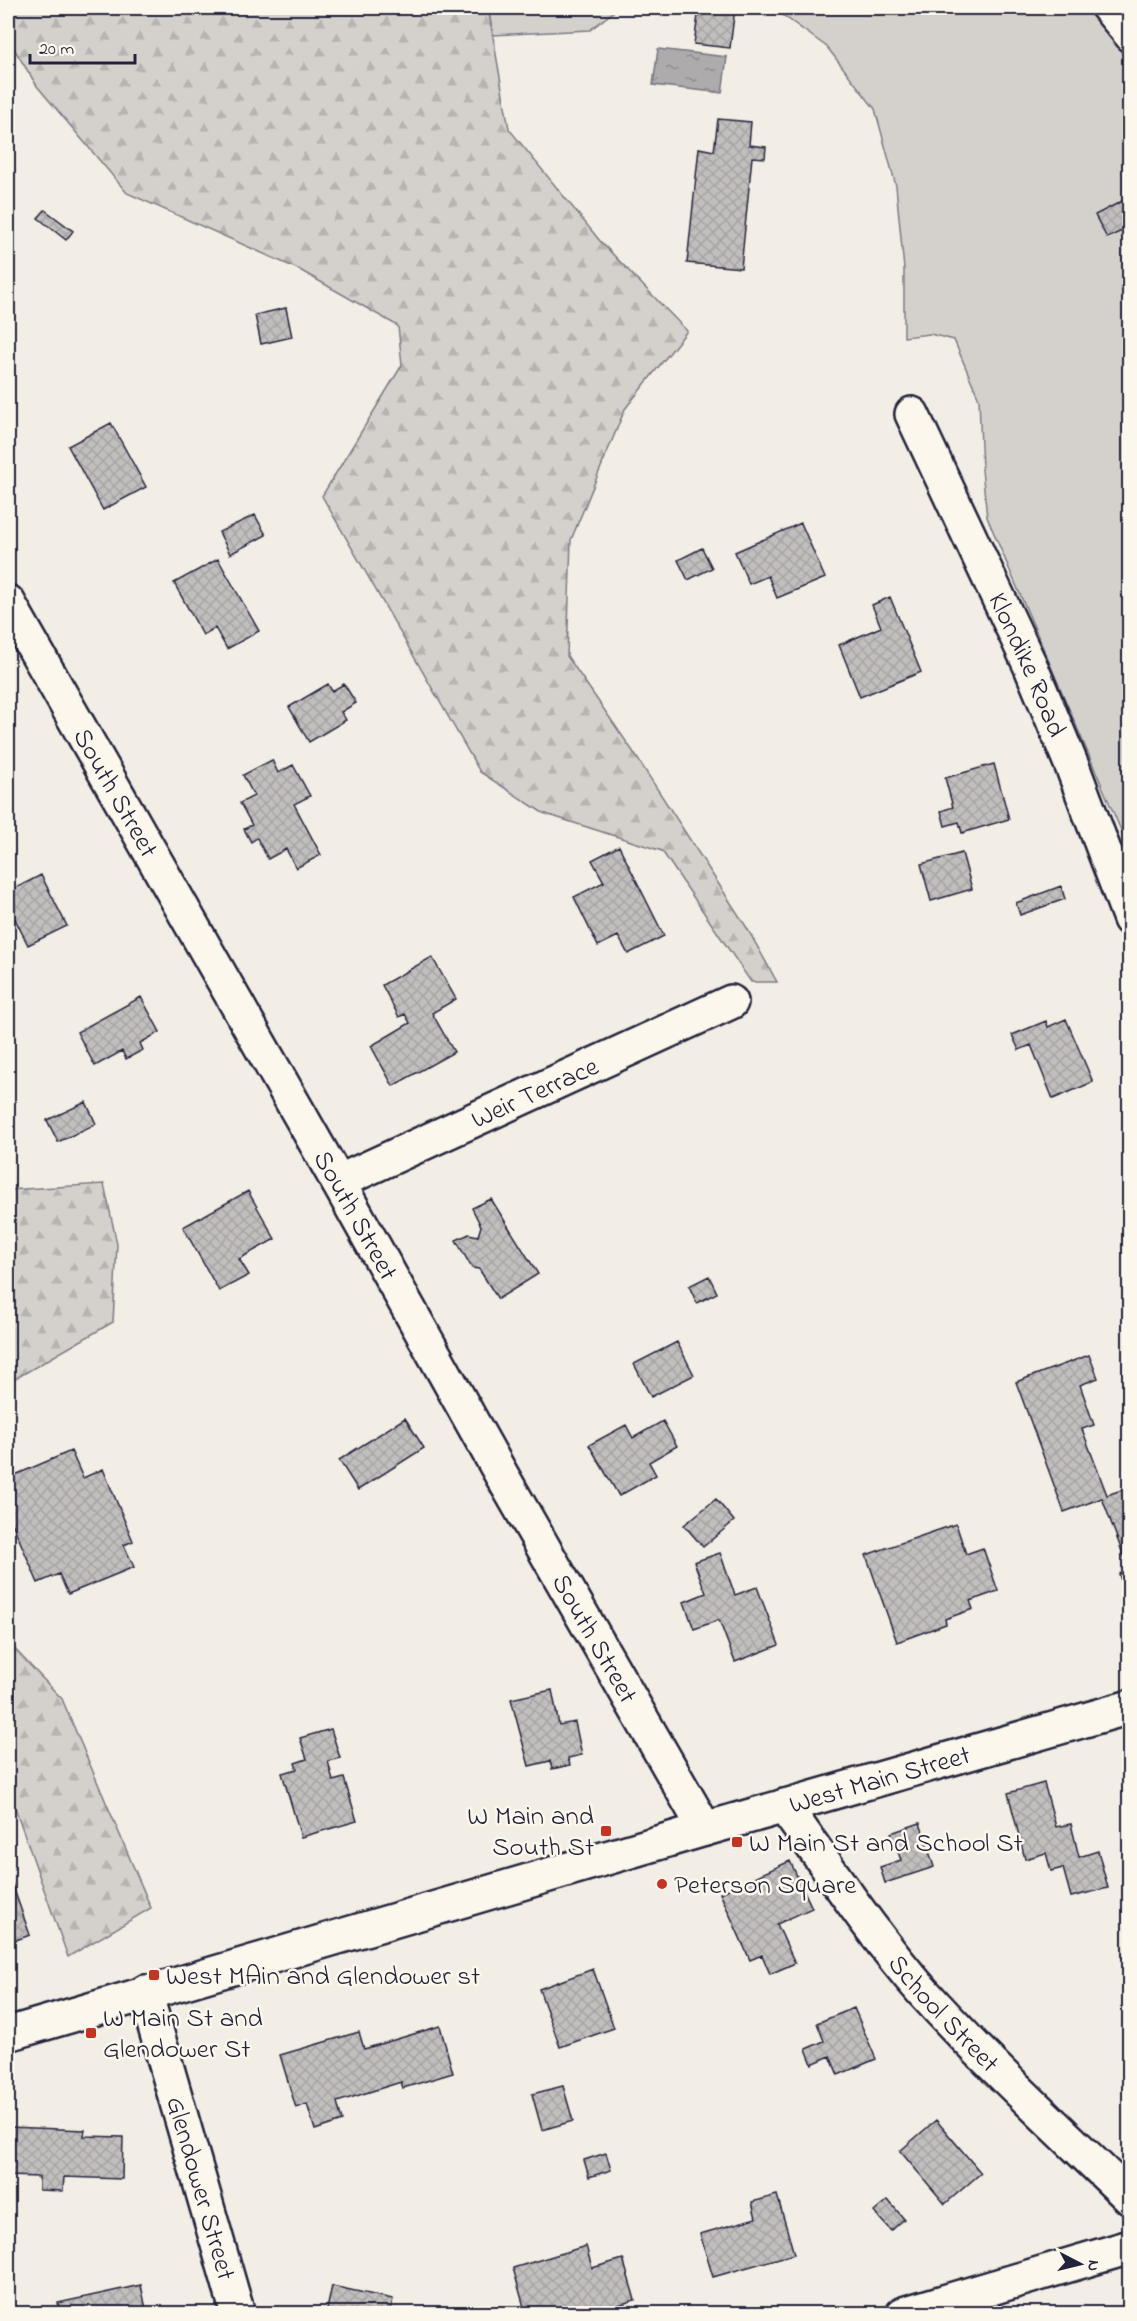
<svg xmlns="http://www.w3.org/2000/svg" width="1137" height="2321" font-family="'Indie Flower',sans-serif">
  <defs>
    <pattern id="forest-firs" width="22" height="20" patternUnits="userSpaceOnUse" patternTransform="scale(1.5)"><rect width="22" height="20" fill="#d4d1cc"/><path d="M5 1l3.5 6h-7zM16 11l3.5 6h-7z" fill="#b6b3b0"/></pattern>
    <pattern id="water-ripples" width="26" height="14" patternUnits="userSpaceOnUse" patternTransform="scale(1.5)"><rect width="26" height="14" fill="#aeabad"/><path d="M2 4q2-2 4 0t4 0M15 11q2-2 4 0t4 0" fill="none" stroke="#8d8b8e"/></pattern>
    <pattern id="building-cross-hatch" width="8" height="8" patternUnits="userSpaceOnUse" patternTransform="scale(1.5)"><rect width="8" height="8" fill="#c2bebe"/><path d="M0 0l8 8M0 8l8-8" fill="none" stroke="#a6a3a4"/></pattern>
  </defs>
  <rect width="100%" height="100%" fill="#f2eee5"/>
  <filter id="ink" filterUnits="userSpaceOnUse"><feTurbulence type="fractalNoise" baseFrequency=".0167" numOctaves="2"/><feDisplacementMap in="SourceGraphic" scale="12" xChannelSelector="R" yChannelSelector="G"/><feConvolveMatrix kernelMatrix="1 2 1 2 8 2 1 2 1" color-interpolation-filters="sRGB"/></filter>
  <g filter="url(#ink)">
    <path fill="#d4d1cc" stroke="#7b7a84" stroke-width="1.5" d="M488,8H618L590,30L493,35Z
      M773,8H1129V849L987,517L982,470L979,399L954,340L930,334L904,337V269L896,186L875,109L827,47Z"/>
    <path fill="url(#forest-firs)" stroke="#7b7a84" stroke-width="1.5" d="M8,8H488L509,129L600,241L687,331L625,409L571,540L567,656L632,750L747,928L777,982H751L662,851L543,813L480,772L322,496L402,365L398,326L298,269L127,193L37,86L8,39Z
      M104,1184L117,1244L113,1322L8,1383V1190Z
      M8,1642L62,1699L151,1908L68,1957L8,1788Z"/>
    <path fill="url(#water-ripples)" stroke="#76747f" stroke-width="1.5" d="M658,49L727,57L722,93L653,85Z"/>
    <path fill="url(#building-cross-hatch)" stroke="#22223b" stroke-width="1.5" d="M699,8H735L730,48L694,44Z
      M718,119L751,122L749,145L766,147L765,158L752,157L741,268L687,263L699,148L714,151Z
      M1130,197V227L1107,238L1095,215Z
      M45,210L73,231L66,240L38,218Z
      M286,308L292,337L261,344L255,315Z
      M111,423L146,487L103,510L68,446Z
      M255,515L266,535L230,554L219,532Z
      M801,523L825,578L777,598L768,576L749,584L735,552Z
      M702,548L712,568L688,580L678,560Z
      M218,559L259,631L227,649L215,628L203,635L174,583Z
      M890,597L921,672L860,697L839,645L881,627L872,605Z
      M328,684L332,691L344,684L356,703L341,712L346,720L309,742L289,707Z
      M272,760L278,773L293,765L310,796L294,804L321,855L296,868L286,849L268,859L257,838L251,842L244,829L252,825L240,803L254,796L243,775Z
      M994,764L1009,819L962,833L959,822L945,826L941,811L953,807L945,778Z
      M619,846L664,936L628,954L618,936L598,946L574,897L604,882L592,860Z
      M962,853L972,889L931,901L921,864Z
      M41,875L67,926L28,945L8,905V892Z
      M1061,886L1065,899L1020,915L1016,903Z
      M432,957L456,999L432,1013L454,1052L393,1086L371,1046L410,1023L405,1014L399,1017L382,985Z
      M141,997L160,1032L140,1043L143,1050L126,1059L122,1051L95,1066L77,1032Z
      M1066,1019L1093,1082L1053,1099L1031,1045L1019,1050L1012,1035L1046,1021L1048,1027Z
      M86,1102L96,1124L58,1142L47,1120Z
      M248,1191L275,1239L239,1259L249,1275L219,1291L183,1227Z
      M491,1199L538,1274L498,1299L479,1269L472,1268L456,1240L469,1234L478,1236L481,1226L472,1208Z
      M709,1276L717,1293L697,1303L689,1286Z
      M677,1342L694,1375L651,1397L634,1364Z
      M1089,1355L1098,1378L1080,1385L1094,1425L1082,1429L1107,1495L1130,1487V1609L1119,1574L1129,1570L1102,1498L1064,1512L1016,1382Z
      M405,1418L424,1448L358,1490L339,1460Z
      M663,1421L677,1446L649,1462L656,1475L619,1496L589,1445L626,1425L633,1438Z
      M71,1451L83,1478L103,1469L133,1541L124,1545L134,1567L68,1594L59,1574L38,1583L13,1525L8,1527V1478Z
      M716,1499L734,1521L703,1547L684,1525Z
      M956,1524L966,1554L983,1548L998,1591L970,1601L973,1609L945,1619L946,1624L897,1642L866,1555Z
      M720,1553L735,1595L757,1587L779,1645L735,1662L719,1620L694,1629L684,1602L706,1593L694,1562Z
      M552,1690L559,1725L575,1722L582,1755L568,1758L570,1765L552,1769L550,1761L529,1766L511,1699Z
      M331,1729L340,1758L328,1761L333,1781L344,1778L357,1821L301,1837L282,1773L297,1769L295,1763L307,1759L300,1738Z
      M1044,1783L1056,1827L1071,1824L1079,1857L1098,1851L1108,1888L1071,1897L1063,1868L1051,1871L1046,1853L1025,1859L1008,1793Z
      M920,1823L934,1867L885,1883L880,1867L901,1860L891,1833Z
      M790,1861L812,1908L777,1924L795,1963L770,1974L762,1955L750,1960L720,1893Z
      M10,1878L30,1935L8,1943V1879Z
      M593,1969L614,2028L560,2047L539,1989Z
      M854,2008L876,2059L838,2075L830,2056L812,2064L806,2049L824,2041L817,2023Z
      M440,2026L453,2073L403,2088L401,2082L337,2102L342,2121L315,2130L307,2104L296,2108L280,2055L359,2032L364,2049Z
      M563,2086L573,2121L542,2130L532,2094Z
      M936,2120L981,2173L945,2204L900,2151Z
      M8,2127L85,2130L84,2136L123,2137L122,2179L64,2177L63,2191L39,2190V2177L8,2176Z
      M606,2153L611,2170L589,2177L584,2160Z
      M777,2195L794,2254L713,2277L700,2234L756,2218L752,2202Z
      M888,2200L904,2219L891,2231L874,2212Z
      M586,2246L592,2268L623,2259L635,2300L588,2314H526L513,2268Z
      M141,2285L147,2314H60L58,2303Z
      M332,2286L393,2299L390,2313L392,2314H326Z"/>
    <g fill="none" stroke-linecap="round" stroke-linejoin="round">
      <defs>
        <path id="service" d="M1101,8L1130,43"/>
        <g id="minor">
          <path id="s1" d="M912,414L1030,665L1074,771L1130,919"/>
          <path id="s2" d="M338,1182L731,1002"/>
          <path id="s3" d="M784,1806C829,1868 872,1934 923,1992C988,2064 1060,2130 1130,2198"/>
          <path id="s4" d="M145,1992L238,2314"/>
          <path d="M903,2314L1130,2247"/>
        </g>
        <g id="tertiary">
          <path id="s5" d="M8,602L338,1182L501,1474L705,1829"/>
        </g>
        <g id="secondary">
          <path id="s6" d="M8,2034L705,1829L1130,1707"/>
        </g>
      </defs>
      <use href="#service" stroke="#22223b" stroke-width="26"/>
      <use href="#minor" stroke="#22223b" stroke-width="38"/>
      <use href="#tertiary" stroke="#22223b" stroke-width="38"/>
      <use href="#secondary" stroke="#22223b" stroke-width="38"/>
      <use href="#service" stroke="#fbf7ec" stroke-width="21"/>
      <use href="#minor" stroke="#fbf7ec" stroke-width="33"/>
      <use href="#tertiary" stroke="#fbf7ec" stroke-width="33"/>
      <use href="#secondary" stroke="#fbf7ec" stroke-width="33"/>
    </g>
  </g>
  <g fill="#c8321e" stroke="#fbf7ec" stroke-width="2">
    <rect x="600" y="1825" width="12" height="12" rx="3"/>
    <rect x="731" y="1836" width="12" height="12" rx="3"/>
    <circle cx="662" cy="1884" r="6"/>
    <rect x="148" y="1969" width="12" height="12" rx="3"/>
    <rect x="85" y="2027" width="12" height="12" rx="3"/>
  </g>
  <g text-anchor="middle" stroke-width="5" stroke-linejoin="round" paint-order="stroke">
    <g font-size="27" fill="#22223b" stroke="#fbf7ec">
      <text dy="9" stroke="none"><textPath href="#s1" startOffset="276">Klondike Road</textPath></text>
      <text dy="9" stroke="none"><textPath href="#s5" startOffset="219">South Street</textPath></text>
      <text dy="9" stroke="none"><textPath href="#s2" startOffset="216">Weir Terrace</textPath></text>
      <text dy="9" stroke="none"><textPath href="#s5" startOffset="705">South Street</textPath></text>
      <text dy="9" stroke="none"><textPath href="#s5" startOffset="1191">South Street</textPath></text>
      <text dy="9" stroke="none"><textPath href="#s6" startOffset="908">West Main Street</textPath></text>
      <text dy="9" stroke="none"><textPath href="#s3" startOffset="262">School Street</textPath></text>
      <text dy="9" stroke="none"><textPath href="#s4" startOffset="204">Glendower Street</textPath></text>
    </g>
    <g font-size="27" fill="#22223b" stroke="#fbf7ec" text-anchor="start">
      <text x="594" y="1824" text-anchor="end">W Main and<tspan x="594" dy="31">South St</tspan></text>
      <text x="749" y="1851">W Main St and School St</text>
      <text x="674" y="1893">Peterson Square</text>
      <text x="166" y="1984">West MAin and Glendower st</text>
      <text x="103" y="2026">W Main St and<tspan x="103" dy="31">Glendower St</tspan></text>
    </g>
  </g>
  <rect width="1137" height="2321" fill="none" stroke="#fbf7ec" stroke-width="30"/>
  <rect x="15" y="15" width="1107" height="2291" fill="none" stroke="#22223b" stroke-width="2" filter="url(#ink)"/>
  <g transform="translate(1080 2264) rotate(97)" stroke="#fbf7ec" stroke-width="4.5" paint-order="stroke">
  <path d="M0-4.5L10 22L0 15L-10 22Z" fill="#22223b"/>
  <text y="-9" font-size="16" font-weight="bold" text-anchor="middle" fill="#22223b">N</text>
  </g>
  <path d="M30 54v9h105v-9" fill="none" stroke="#22223b" stroke-width="3"/>
  <text x="39" y="54" font-size="18" fill="#22223b" stroke="#fbf7ec" stroke-width="4.5" paint-order="stroke">20 m</text>
</svg>
